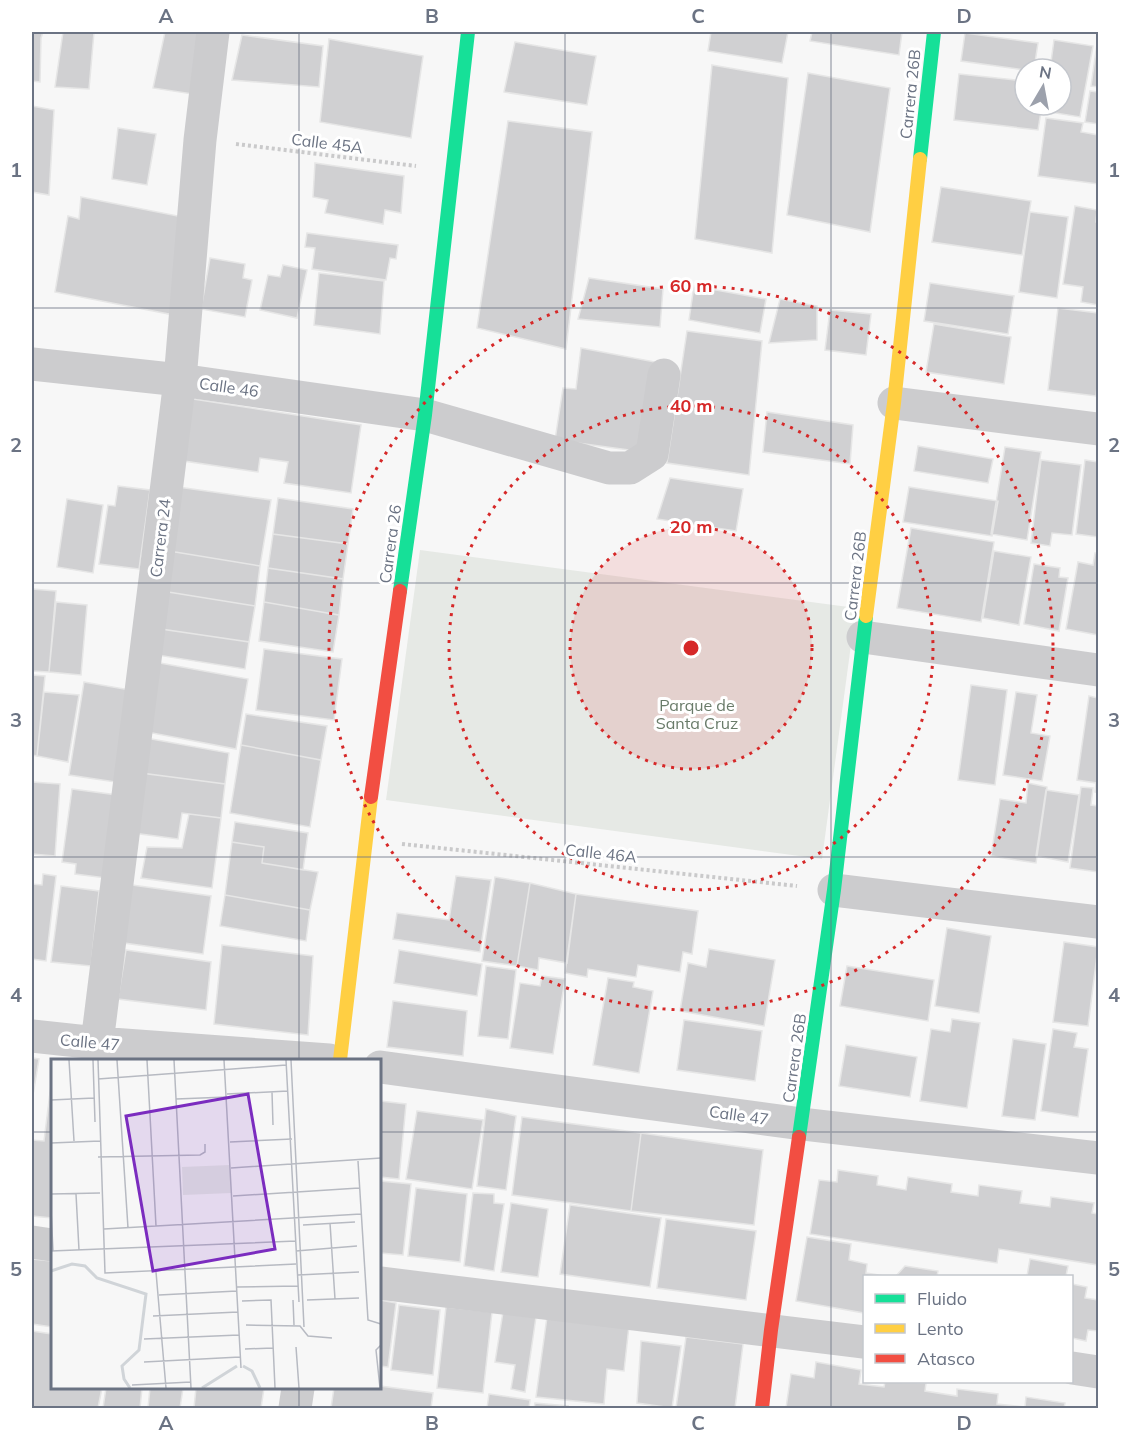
<svg xmlns="http://www.w3.org/2000/svg" width="1130" height="1440" font-family="Mulish,sans-serif">
  <rect width="100%" height="100%" fill="#f7f7f7"/>
  <path fill="#e6e9e5" d="M420,550L856,608L822,859L386,800Z"/>
  <path fill="#d0d0d2" stroke="#e6e6e6" stroke-width="1.5" d="M32,32H43L41,38L40,82L32,81Z
    M63,32H94L89,89L55,87Z
    M165,32H205L199,95L153,88Z
    M711,32H788L782,63L708,51Z
    M812,32H902L899,55L810,41Z
    M965,33L1038,43L1034,69L1025,70L961,61Z
    M242,35L323,46L319,87L232,80Z
    M1098,37V87L1091,86Z
    M329,39L423,56L411,138L320,122Z
    M1054,40L1093,46L1080,117L1043,111L1044,105H1061V69H1050Z
    M515,42L596,56L587,105L504,92Z
    M712,65L788,78L772,253L695,239Z
    M808,73L890,88L870,232L787,215Z
    M959,74L1025,81V105H1042L1038,130L954,120Z
    M1090,91L1098,92V124L1085,122Z
    M32,106L54,110L49,195L32,192Z
    M1046,118L1083,123L1081,132L1098,135V184L1038,176Z
    M508,121L592,132L566,349L477,328Z
    M118,128L156,134L147,185L112,179Z
    M315,163L404,176L401,213L385,210L383,224L325,213L328,200L313,197Z
    M941,187L1031,201L1022,255L932,242Z
    M81,197L188,218L174,315L55,292L68,216L79,219Z
    M1075,206L1097,210L1096,222L1098,223V305L1081,302L1083,287L1063,284Z
    M1030,212L1068,217L1057,298L1019,292Z
    M307,233L398,245L396,259L390,258L386,280L312,269L315,248L305,247Z
    M210,258L245,264L243,278L252,280L245,317L201,309Z
    M283,265L307,270L297,318L260,310L268,275L280,277Z
    M319,273L384,281L380,334L314,325Z
    M589,278L663,289L660,327L578,319Z
    M930,283L1014,296L1008,334L924,321Z
    M694,286L766,299L760,333L689,320Z
    M780,299L817,306V340L769,343Z
    M1058,308L1098,313V376L1096,396L1048,390Z
    M830,310L871,314L866,355L825,350Z
    M934,324L1011,337L1004,384L926,372Z
    M687,331L762,341L749,475L667,463Z
    M581,348L655,362L644,452L555,440L563,388L576,389Z
    M193,399L361,425L351,493L284,483L288,462L260,458L258,472L184,461Z
    M767,412L853,425L850,464L763,452Z
    M918,446L993,459L988,483L914,471Z
    M1005,447L1041,452L1027,540L991,534Z
    M1041,460L1081,465L1072,535L1052,533L1050,546L1031,543Z
    M1085,460L1098,462V537L1076,534Z
    M670,478L743,489L736,531L657,519Z
    M118,486L150,490L139,569L99,564L108,505L115,506Z
    M178,487L271,500L260,566L169,551Z
    M909,487L998,501L992,536L903,522Z
    M278,498L353,509L348,544L273,534Z
    M67,499L103,505L93,573L57,567Z
    M911,528L994,542L981,622L897,608Z
    M273,534L348,544L343,579L268,568Z
    M169,551L260,566L255,606L162,591Z
    M994,551L1031,557L1019,625L983,618Z
    M1095,553H1098V635L1066,629L1078,562L1093,565Z
    M1034,564L1060,568L1059,577L1068,578L1059,631L1024,624Z
    M268,568L343,579L339,615L264,602Z
    M32,589L56,591L49,672L32,671Z
    M162,591L255,606L249,642L161,629Z
    M56,602L87,605L81,675L49,672Z
    M264,602L339,615L333,652L259,641Z
    M161,629L249,642L245,669L157,655Z
    M264,649L342,659L334,720L256,710Z
    M160,663L248,679L236,749L147,732Z
    M32,675L45,676L37,756L32,755Z
    M84,682L136,691L122,783L69,775Z
    M971,685L1007,690L995,785L958,780Z
    M44,692L79,695L68,762L37,756Z
    M1016,692L1037,695L1031,733L1050,736L1042,781L1003,775Z
    M1089,696L1098,698V793L1095,792L1096,783L1077,780Z
    M246,714L327,726L321,760L241,745Z
    M146,738L229,753L225,784L141,773Z
    M241,745L321,760L310,827L230,813Z
    M141,773L225,784L221,818L182,813L178,839L133,833Z
    M32,782L60,784L55,856L32,854Z
    M1028,783L1047,787L1036,863L991,856L1000,799L1026,803Z
    M1081,787L1093,788L1091,805L1098,806V872L1070,868Z
    M72,789L117,795L106,878L75,874L76,864L62,862Z
    M1046,790L1079,795L1068,862L1036,856Z
    M189,814L221,818L212,888L141,878L147,847L182,848Z
    M235,822L308,833L303,870L262,863L264,847L232,842Z
    M232,842L264,847L262,863L318,872L310,910L225,895Z
    M43,874L56,876L46,961L32,959V884L42,885Z
    M456,876L491,880L480,952L393,939L397,913L449,920Z
    M495,877L530,883L517,966L482,961Z
    M530,883L576,894L567,963L539,958L538,970L517,966Z
    M132,885L211,896L203,954L124,943Z
    M61,886L99,891L91,966L51,962Z
    M576,894L698,911L692,954L683,952L680,972L638,965L636,977L588,969L587,977L565,973Z
    M225,895L310,910L306,941L220,926Z
    M947,928L991,936L979,1013L935,1006Z
    M1064,942L1098,947L1088,1026L1053,1022Z
    M222,945L313,956L308,1035L214,1024Z
    M709,949L775,960L764,1026L680,1011L688,963L706,967Z
    M126,950L211,962L206,1010L118,999Z
    M399,950L482,964L477,996L394,983Z
    M486,966L516,970L508,1039L478,1036Z
    M847,966L934,980L928,1021L840,1006Z
    M542,976L565,979L553,1054L510,1048L520,983L540,986Z
    M608,978L634,982L633,987L653,991L639,1073L593,1065Z
    M393,1001L467,1011L463,1056L387,1047Z
    M952,1019L980,1023L967,1108L920,1101L931,1029L950,1032Z
    M684,1020L762,1031L755,1081L677,1070Z
    M1053,1029L1077,1033L1074,1047L1088,1049L1078,1117L1041,1111Z
    M1013,1039L1046,1044L1035,1120L1002,1116Z
    M846,1045L917,1057L910,1097L839,1086Z
    M32,1058L39,1059L32,1101Z
    M52,1076V1218L32,1216V1140L44,1141Z
    M380,1101L406,1104L399,1179L380,1177Z
    M486,1109L516,1116L506,1190L477,1186Z
    M417,1111L483,1120L472,1189L406,1179Z
    M522,1117L641,1133L631,1211L512,1195Z
    M641,1133L763,1150L754,1225L631,1211Z
    M838,1170L878,1176L877,1185L906,1190L908,1177L952,1184L951,1192L978,1196L979,1185L1022,1191L1020,1203L1050,1207L1051,1197L1094,1203L1092,1213L1098,1214V1265L999,1249L997,1263L810,1234L819,1180L837,1182Z
    M380,1181L411,1184L403,1255L380,1253Z
    M416,1188L467,1194L460,1262L408,1256Z
    M473,1193L494,1194V1203L504,1204L494,1271L464,1266Z
    M511,1203L548,1209L538,1277L501,1272Z
    M570,1205L661,1218L650,1287L560,1274Z
    M666,1219L756,1231L746,1300L657,1288Z
    M807,1237L851,1244L849,1260L867,1264L866,1273L885,1276H864V1313L796,1301Z
    M32,1259L52,1261V1327L32,1324Z
    M1030,1259L1068,1266L1066,1276H1027Z
    M905,1266L938,1271L937,1276H896Z
    M1072,1284L1087,1287L1085,1298L1098,1300V1331L1088,1330L1086,1341L1072,1338Z
    M380,1300L396,1303L388,1367L380,1366Z
    M399,1305L440,1310L433,1375L391,1370Z
    M446,1307L492,1312L483,1393L437,1388Z
    M503,1312L536,1317L525,1392L511,1389L515,1365L495,1362Z
    M547,1317L629,1326L624,1371L607,1369L604,1404L536,1397Z
    M32,1331L52,1334V1388H102L98,1408H32Z
    M686,1337L743,1344L735,1408H676Z
    M641,1341L681,1346L672,1408L637,1403Z
    M816,1362L861,1370L859,1384L884,1387L885,1382L926,1383L925,1391L957,1396V1389L998,1394L997,1404L1025,1407L1026,1397L1065,1403L1064,1408H786L791,1374L814,1378Z
    M380,1386L433,1393L431,1408H331L334,1388Z
    M106,1388H142L140,1408H103Z
    M150,1388H183L180,1408H148Z
    M196,1388H264L261,1408H194Z
    M489,1394L530,1400L529,1408H487Z
    M535,1403L568,1406L567,1408H534Z"/>
  <g fill="none" stroke-linecap="round" stroke-linejoin="round">
    <path stroke="#cacacb" stroke-width="4" stroke-dasharray="3 3" stroke-linecap="butt" d="M236,144L416,166
      M402,844L797,886"/>
    <path stroke="#ccccce" stroke-width="33" d="M32,364L180,380L425,415L609,468H630L652,454L664,375
      M894,403L1098,429
      M863,637L1098,670
      M834,890L1098,922
      M32,1036L97,1043L329,1060
      M97,1043L180,380L200,140L213,32
      M380,1067L802,1124L1098,1158
      M32,1242L52,1245
      M380,1283L864,1342
      M1072,1368L1098,1372
      M295,1408L298,1388"/>
    <path stroke="#16e098" stroke-width="14" d="M920,159L934,32
      M400,591L425,415L468,32
      M799,1137L834,890L866,616"/>
    <path stroke="#ffcf43" stroke-width="14" d="M866,616L894,403L920,159
      M340,1060L371,797"/>
    <path stroke="#f24e42" stroke-width="14" d="M371,797L400,591
      M762,1408L771,1330L799,1137"/>
  </g>
  <path fill="none" stroke="#6b7383" stroke-width="1.5" stroke-opacity="0.55" d="M299,32V1060M565,32V1408M831,32V1408M32,308H1098M32,583H1098M32,857H1098M32,1132H52M380,1132H1098M299,1388V1408"/>
  <circle cx="691" cy="648" r="121" fill="#d62828" fill-opacity=".12"/>
  <g fill="none" stroke="#d62828" stroke-width="3" stroke-dasharray="3 6">
    <circle cx="691" cy="648" r="121"/>
    <circle cx="691" cy="648" r="242"/>
    <circle cx="691" cy="648" r="362"/>
  </g>
  <g text-anchor="middle" stroke-width="6" stroke-linejoin="round" paint-order="stroke">
    <g font-size="16" fill="#6b7383" stroke="#fff">
      <text transform="translate(910 94) rotate(-84)" y="6">Carrera 26B</text>
      <text transform="translate(327 143) rotate(7)" y="6">Calle 45A</text>
      <text transform="translate(229 387) rotate(8)" y="6">Calle 46</text>
      <text transform="translate(160 538) rotate(-83)" y="6">Carrera 24</text>
      <text transform="translate(390 544) rotate(-82)" y="6">Carrera 26</text>
      <text transform="translate(855 576) rotate(-83)" y="6">Carrera 26B</text>
      <text transform="translate(601 853) rotate(6)" y="6">Calle 46A</text>
      <text transform="translate(90 1042) rotate(5)" y="6">Calle 47</text>
      <text transform="translate(794 1058) rotate(-82)" y="6">Carrera 26B</text>
      <text transform="translate(739 1115) rotate(8)" y="6">Calle 47</text>
    </g>
    <g font-size="16" fill="#697b69" stroke="#fff">
      <text x="697" y="711">Parque de<tspan x="697" dy="18">Santa Cruz</tspan></text>
    </g>
  </g>
  <g transform="translate(51 1059)">
    <rect width="330" height="330" fill="#f7f7f7"/>
    <path d="M179,106L180,134L132,136L131,108Z" fill="#e6e9e5"/>
    <path fill="none" stroke="#d0d4d8" stroke-width="3" d="M0,212L21,205L34,207L46,219L95,235L88,291L71,307L73,320L79,329M192,307L201,312L209,329M151,329L186,307"/>
    <path fill="none" stroke="#b7bac2" stroke-width="1.5" d="M18,1L23,82M42,1L44,63M47,1L54,214L245,205M66,1L77,169M96,1L105,167M123,1L140,329M173,1L190,309M235,1L248,243M240,1L253,268M47,20L235,6M221,33L222,66M176,35L237,32M125,40L176,38M0,41L43,39M179,83L241,80M0,84L49,82M47,98L149,96L154,93V85M307,102L317,261L330,265M180,109L330,99M0,135L49,134M25,135L28,191M182,137L308,129M0,151L2,192M279,164L284,240M252,166L304,163M53,170L310,155M0,192L245,182M245,192L306,187M105,213L115,329M247,216L308,213M186,228L247,227M108,236L186,232M242,241L243,266M256,241L308,239M191,242L220,241L224,329M102,257L187,253M195,266L249,267L257,277L281,279M93,280L188,276M245,288L248,329M194,290L222,289M93,303L189,298M81,326L140,323M329,329L325,291L330,286"/>
    <path fill="#7b2cbf" fill-opacity="0.15" stroke="#7b2cbf" stroke-width="3" d="M197,35L224,190L102,212L75,57Z"/>
    <rect width="330" height="330" fill="none" stroke="#6b7383" stroke-width="3"/>
  </g>
  <circle cx="691" cy="648" r="9" fill="#d62828" stroke="#fff" stroke-width="3"/>
  <g font-size="18" text-anchor="middle" font-weight="bold" fill="#d62828" stroke="#fff" stroke-width="6" stroke-linejoin="round" paint-order="stroke">
    <text x="691" y="292">60 m</text>
    <text x="691" y="412">40 m</text>
    <text x="691" y="533">20 m</text>
  </g>
  <rect width="1130" height="1440" fill="none" stroke="#ffffff" stroke-width="66"/>
  <rect x="863" y="1275" width="210" height="108" fill="#ffffff" stroke="#c4c7cd" stroke-width="1.5"/>
  <rect x="875" y="1294" width="30" height="9" fill="#16e098" stroke="#c4c7cd" stroke-width="1.5"/>
  <text x="917" y="1305" font-size="18" fill="#6b7383">Fluido</text>
  <rect x="875" y="1324" width="30" height="9" fill="#ffcf43" stroke="#c4c7cd" stroke-width="1.5"/>
  <text x="917" y="1335" font-size="18" fill="#6b7383">Lento</text>
  <rect x="875" y="1354" width="30" height="9" fill="#f24e42" stroke="#c4c7cd" stroke-width="1.5"/>
  <text x="917" y="1365" font-size="18" fill="#6b7383">Atasco</text>
  <g transform="translate(1043 87) rotate(10)"><circle r="28" fill="#ffffff" stroke="#c4c7cd" stroke-width="1.5"/>
  <path d="M0-4.5L10 22L0 15L-10 22Z" fill="#9ca1ac"/>
  <text y="-9" font-size="16" font-weight="bold" text-anchor="middle" fill="#6b7383">N</text>
  </g>
  <rect x="33" y="33" width="1064" height="1374" fill="none" stroke="#6b7383" stroke-width="2"/>
  <g font-size="20" text-anchor="middle" font-weight="bold" fill="#6b7383">
    <text x="166" y="23">A</text>
    <text x="432" y="23">B</text>
    <text x="698" y="23">C</text>
    <text x="964" y="23">D</text>
    <text x="16" y="177">1</text>
    <text x="1114" y="177">1</text>
    <text x="16" y="452">2</text>
    <text x="1114" y="452">2</text>
    <text x="16" y="727">3</text>
    <text x="1114" y="727">3</text>
    <text x="16" y="1002">4</text>
    <text x="1114" y="1002">4</text>
    <text x="16" y="1276">5</text>
    <text x="1114" y="1276">5</text>
    <text x="166" y="1430">A</text>
    <text x="432" y="1430">B</text>
    <text x="698" y="1430">C</text>
    <text x="964" y="1430">D</text>
  </g>
</svg>
